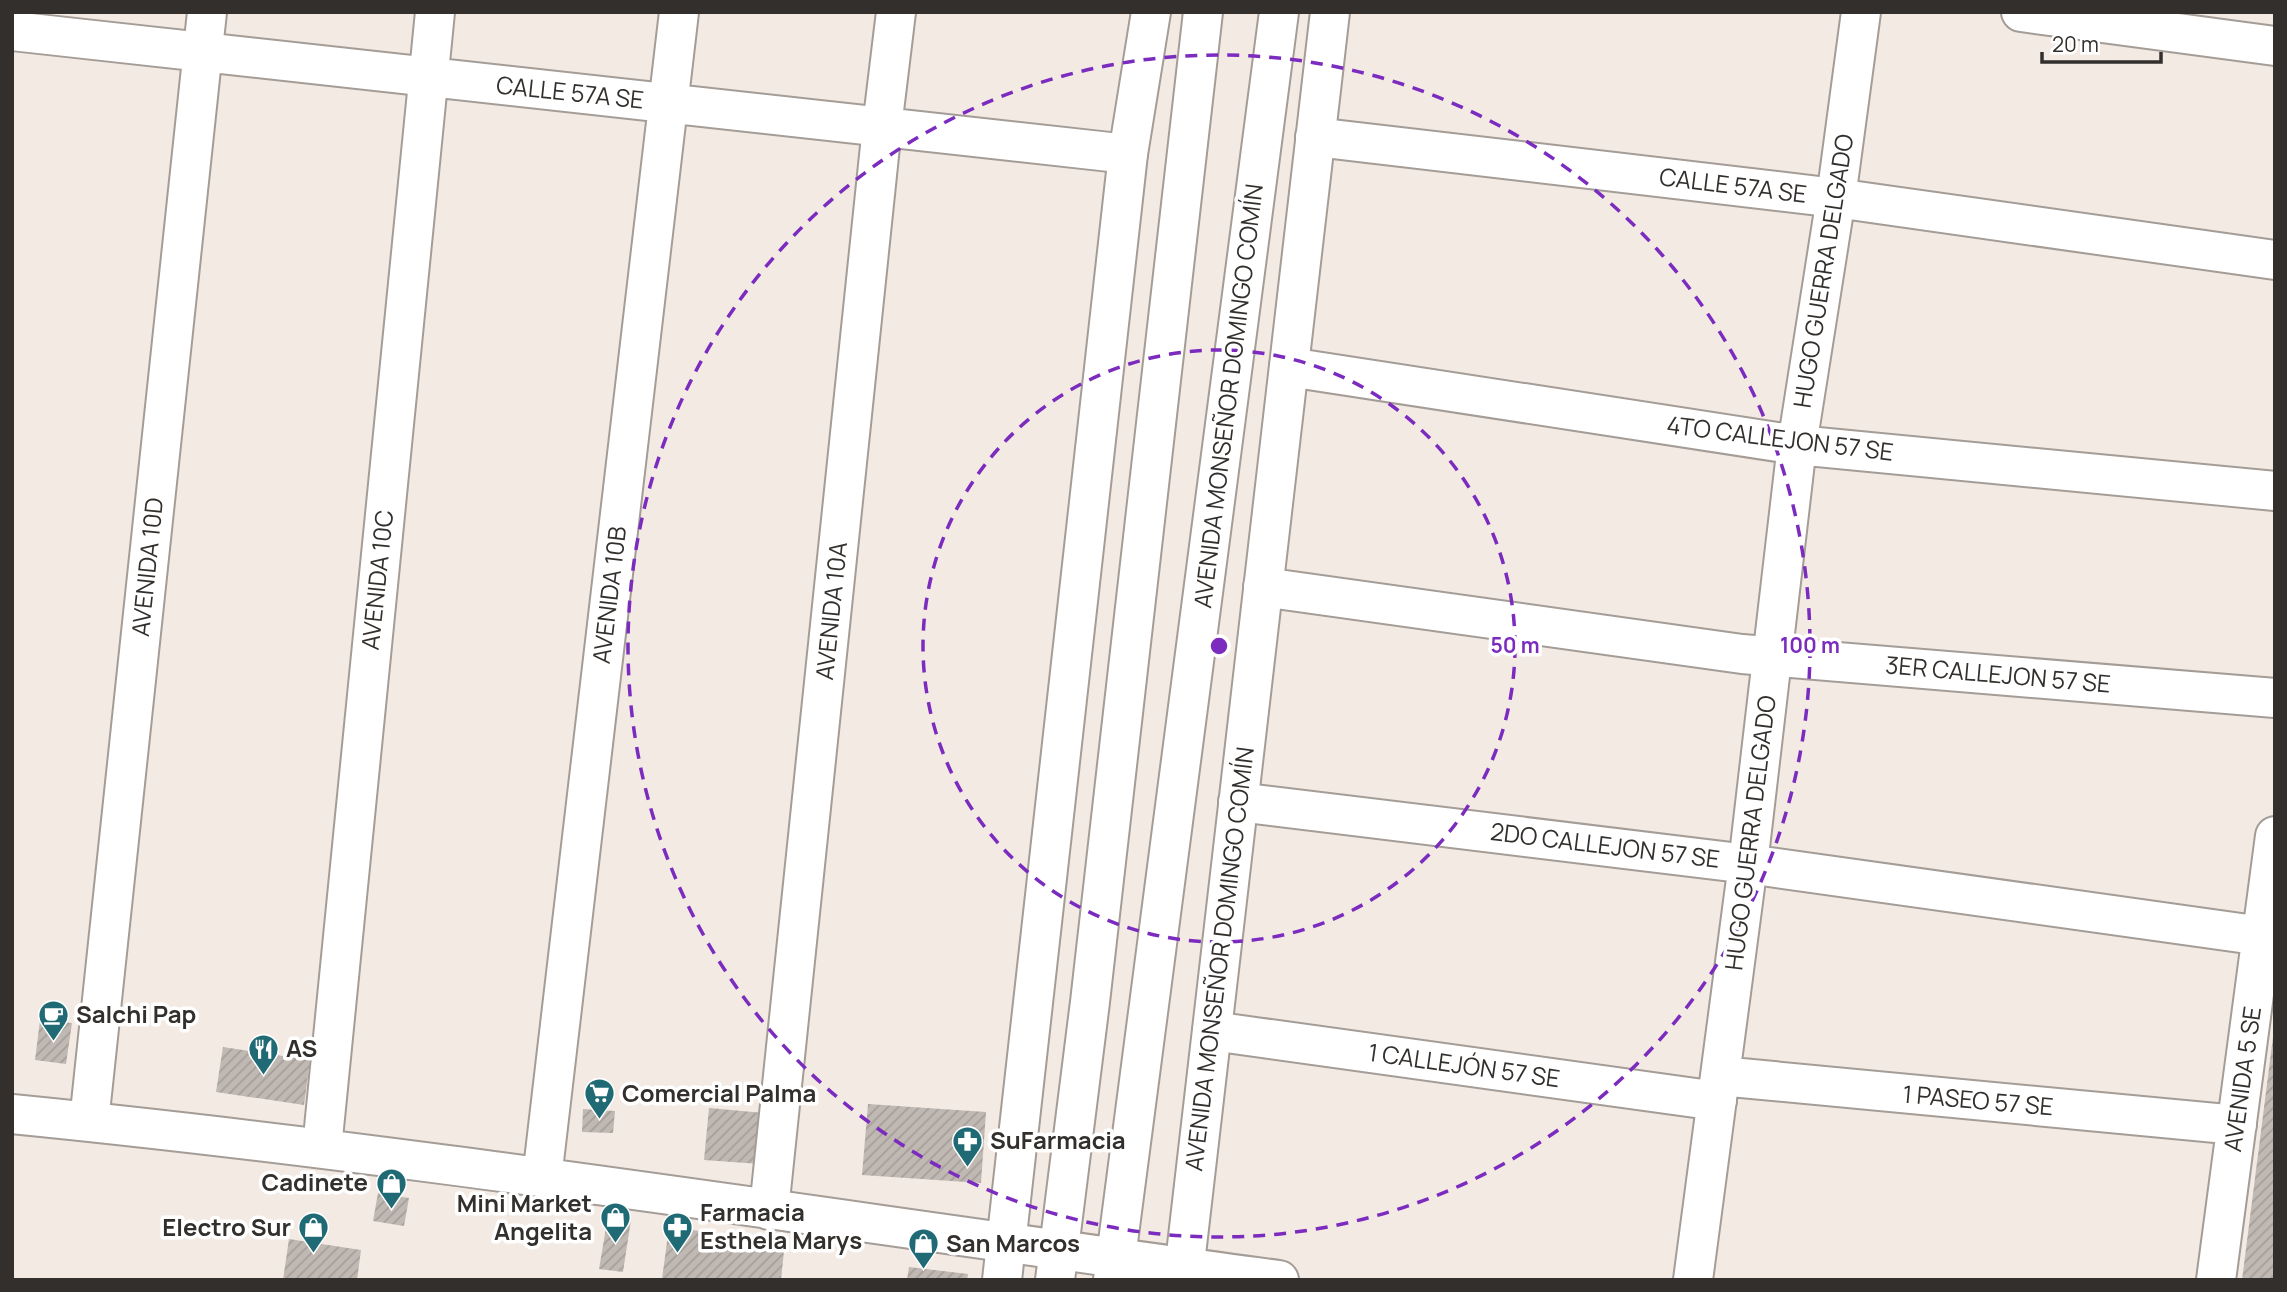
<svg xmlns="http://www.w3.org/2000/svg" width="2287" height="1292" font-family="Manrope,sans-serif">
  <defs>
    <pattern id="building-hatch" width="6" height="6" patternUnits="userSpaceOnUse" patternTransform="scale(1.75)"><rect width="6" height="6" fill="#c0b8b2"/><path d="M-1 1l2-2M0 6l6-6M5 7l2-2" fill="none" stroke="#a59e99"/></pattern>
  </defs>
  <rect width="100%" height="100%" fill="#f3eae4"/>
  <path fill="url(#building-hatch)" d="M40,1020L72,1023L66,1064L35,1060Z
    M2273,1037L2275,1280H2242Z
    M223,1047L310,1060L304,1105L216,1092Z
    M868,1104L986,1112L981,1183L862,1175Z
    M709,1108L765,1113L760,1164L704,1160Z
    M583,1109L615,1111L613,1133L582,1132Z
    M378,1193L409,1198L404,1226L373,1221Z
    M608,1216L631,1220L623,1272L599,1269Z
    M669,1227L785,1242L781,1280L662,1279Z
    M289,1239L361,1250L357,1280H283Z
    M909,1267L968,1274L967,1280H907Z"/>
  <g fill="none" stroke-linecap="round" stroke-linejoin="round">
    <defs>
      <path id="street" d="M2021,12L2275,46
        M12,31L1128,154
        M1315,137L1836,198L2275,260
        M1289,367L1797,445L2275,491
        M1263,587L1742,654L2275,698
        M1238,802L1748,864L2262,936
        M1212,1031L1717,1101
        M1720,1076L2237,1125
        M12,1114C436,1156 857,1224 1279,1280
        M89,1122L207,12
        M322,1148L435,12
        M542,1178L679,12
        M769,1210L882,127L896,12
        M1693,1280L1748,864L1797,445L1836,198L1861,12
        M2216,1280L2275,836"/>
      <path id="secondary" d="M1002,1280L1128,154L1151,12
        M1055,1280L1090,1002L1203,12
        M1113,1280L1279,12
        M1183,1280L1330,12"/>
    </defs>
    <use href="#street" stroke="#a49c96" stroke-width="42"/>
    <use href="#secondary" stroke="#a49c96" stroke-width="42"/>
    <use href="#street" stroke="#fff" stroke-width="38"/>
    <use href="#secondary" stroke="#fff" stroke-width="38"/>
  </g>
  <g fill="none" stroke="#7b2cbf" stroke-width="3.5" stroke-dasharray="12 9">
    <circle cx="1219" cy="646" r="296"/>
    <circle cx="1219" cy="646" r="591"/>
  </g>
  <defs>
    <symbol id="cafe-pin" viewBox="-11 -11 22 30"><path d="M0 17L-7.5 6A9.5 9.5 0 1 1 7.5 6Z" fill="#1f6a74" stroke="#fff"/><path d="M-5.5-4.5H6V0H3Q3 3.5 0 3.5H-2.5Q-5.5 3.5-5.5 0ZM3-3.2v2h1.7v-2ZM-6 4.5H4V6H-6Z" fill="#fff"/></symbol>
    <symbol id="restaurant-pin" viewBox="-11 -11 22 30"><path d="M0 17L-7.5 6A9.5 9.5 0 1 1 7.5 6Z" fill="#1f6a74" stroke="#fff"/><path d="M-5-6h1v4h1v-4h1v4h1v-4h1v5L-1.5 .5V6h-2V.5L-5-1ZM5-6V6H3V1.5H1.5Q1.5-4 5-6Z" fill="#fff"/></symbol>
    <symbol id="supermarket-pin" viewBox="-11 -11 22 30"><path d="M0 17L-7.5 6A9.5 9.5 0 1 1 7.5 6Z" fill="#1f6a74" stroke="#fff"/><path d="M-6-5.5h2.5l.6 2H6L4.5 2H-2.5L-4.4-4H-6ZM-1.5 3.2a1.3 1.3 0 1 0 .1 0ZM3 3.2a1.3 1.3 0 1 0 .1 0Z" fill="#fff"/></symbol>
    <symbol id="pharmacy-pin" viewBox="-11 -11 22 30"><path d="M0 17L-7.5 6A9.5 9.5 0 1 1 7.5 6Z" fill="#1f6a74" stroke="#fff"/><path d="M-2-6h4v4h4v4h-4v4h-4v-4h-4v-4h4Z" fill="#fff"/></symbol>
    <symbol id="shop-pin" viewBox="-11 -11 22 30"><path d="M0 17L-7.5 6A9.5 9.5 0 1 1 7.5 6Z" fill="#1f6a74" stroke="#fff"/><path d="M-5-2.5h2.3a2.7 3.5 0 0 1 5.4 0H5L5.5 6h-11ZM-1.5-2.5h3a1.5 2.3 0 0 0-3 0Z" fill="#fff"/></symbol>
  </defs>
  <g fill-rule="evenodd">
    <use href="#cafe-pin" x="36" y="998" width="35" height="47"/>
    <use href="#restaurant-pin" x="246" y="1032" width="35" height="47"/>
    <use href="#supermarket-pin" x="582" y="1076" width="35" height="47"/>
    <use href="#pharmacy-pin" x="950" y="1124" width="35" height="47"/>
    <use href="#shop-pin" x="374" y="1166" width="35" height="47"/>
    <use href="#shop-pin" x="598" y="1200" width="35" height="47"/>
    <use href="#pharmacy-pin" x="660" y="1210" width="35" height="47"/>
    <use href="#shop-pin" x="296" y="1210" width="35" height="47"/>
    <use href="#shop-pin" x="906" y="1226" width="35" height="47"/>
  </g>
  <g text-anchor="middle" stroke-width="7" stroke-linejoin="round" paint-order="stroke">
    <g font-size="24" fill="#322f2c" stroke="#fff">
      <text transform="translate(570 93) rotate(6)" y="8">CALLE 57A SE</text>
      <text transform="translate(1733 186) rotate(7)" y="8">CALLE 57A SE</text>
      <text transform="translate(1824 271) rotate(-81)" y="8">HUGO GUERRA DELGADO</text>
      <text transform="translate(1229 396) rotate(-83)" y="8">AVENIDA MONSEÑOR DOMINGO COMÍN</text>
      <text transform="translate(1780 439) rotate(7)" y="8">4TO CALLEJON 57 SE</text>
      <text transform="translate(148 567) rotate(-84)" y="8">AVENIDA 10D</text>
      <text transform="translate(378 580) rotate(-84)" y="8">AVENIDA 10C</text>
      <text transform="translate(610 595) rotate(-83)" y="8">AVENIDA 10B</text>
      <text transform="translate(832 611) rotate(-84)" y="8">AVENIDA 10A</text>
      <text transform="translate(1998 675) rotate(5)" y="8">3ER CALLEJON 57 SE</text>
      <text transform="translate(1751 833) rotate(-83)" y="8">HUGO GUERRA DELGADO</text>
      <text transform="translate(1605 846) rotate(7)" y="8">2DO CALLEJON 57 SE</text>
      <text transform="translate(1220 959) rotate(-83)" y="8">AVENIDA MONSEÑOR DOMINGO COMÍN</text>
      <text transform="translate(1464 1066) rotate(8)" y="8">1 CALLEJÓN 57 SE</text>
      <text transform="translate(2243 1079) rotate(-82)" y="8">AVENIDA 5 SE</text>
      <text transform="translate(1978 1101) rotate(5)" y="8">1 PASEO 57 SE</text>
    </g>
    <g font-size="24" font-weight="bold" fill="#322f2c" stroke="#fff" text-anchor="start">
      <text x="76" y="1023">Salchi Pap</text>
      <text x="286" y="1057">AS</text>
      <text x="622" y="1102">Comercial Palma</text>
      <text x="990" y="1149">SuFarmacia</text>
      <text x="368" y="1191" text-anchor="end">Cadinete</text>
      <text x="592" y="1212" text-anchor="end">Mini Market<tspan x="592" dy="28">Angelita</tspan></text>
      <text x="700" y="1221">Farmacia<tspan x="700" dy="28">Esthela Marys</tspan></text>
      <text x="291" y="1236" text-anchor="end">Electro Sur</text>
      <text x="946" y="1252">San Marcos</text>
    </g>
  </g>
  <circle cx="1219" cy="646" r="10" fill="#7b2cbf" stroke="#fff" stroke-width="3.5"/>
  <g font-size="21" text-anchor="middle" font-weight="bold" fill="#7b2cbf" stroke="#fff" stroke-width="7" stroke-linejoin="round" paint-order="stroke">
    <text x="1515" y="653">50 m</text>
    <text x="1810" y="653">100 m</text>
  </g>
  <rect width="2287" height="1292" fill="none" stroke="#322f2c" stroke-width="28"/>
  <path d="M2042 52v10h119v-10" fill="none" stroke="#322f2c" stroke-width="3.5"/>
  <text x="2052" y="52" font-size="21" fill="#322f2c" stroke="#ffffff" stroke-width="5" paint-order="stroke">20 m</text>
</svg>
